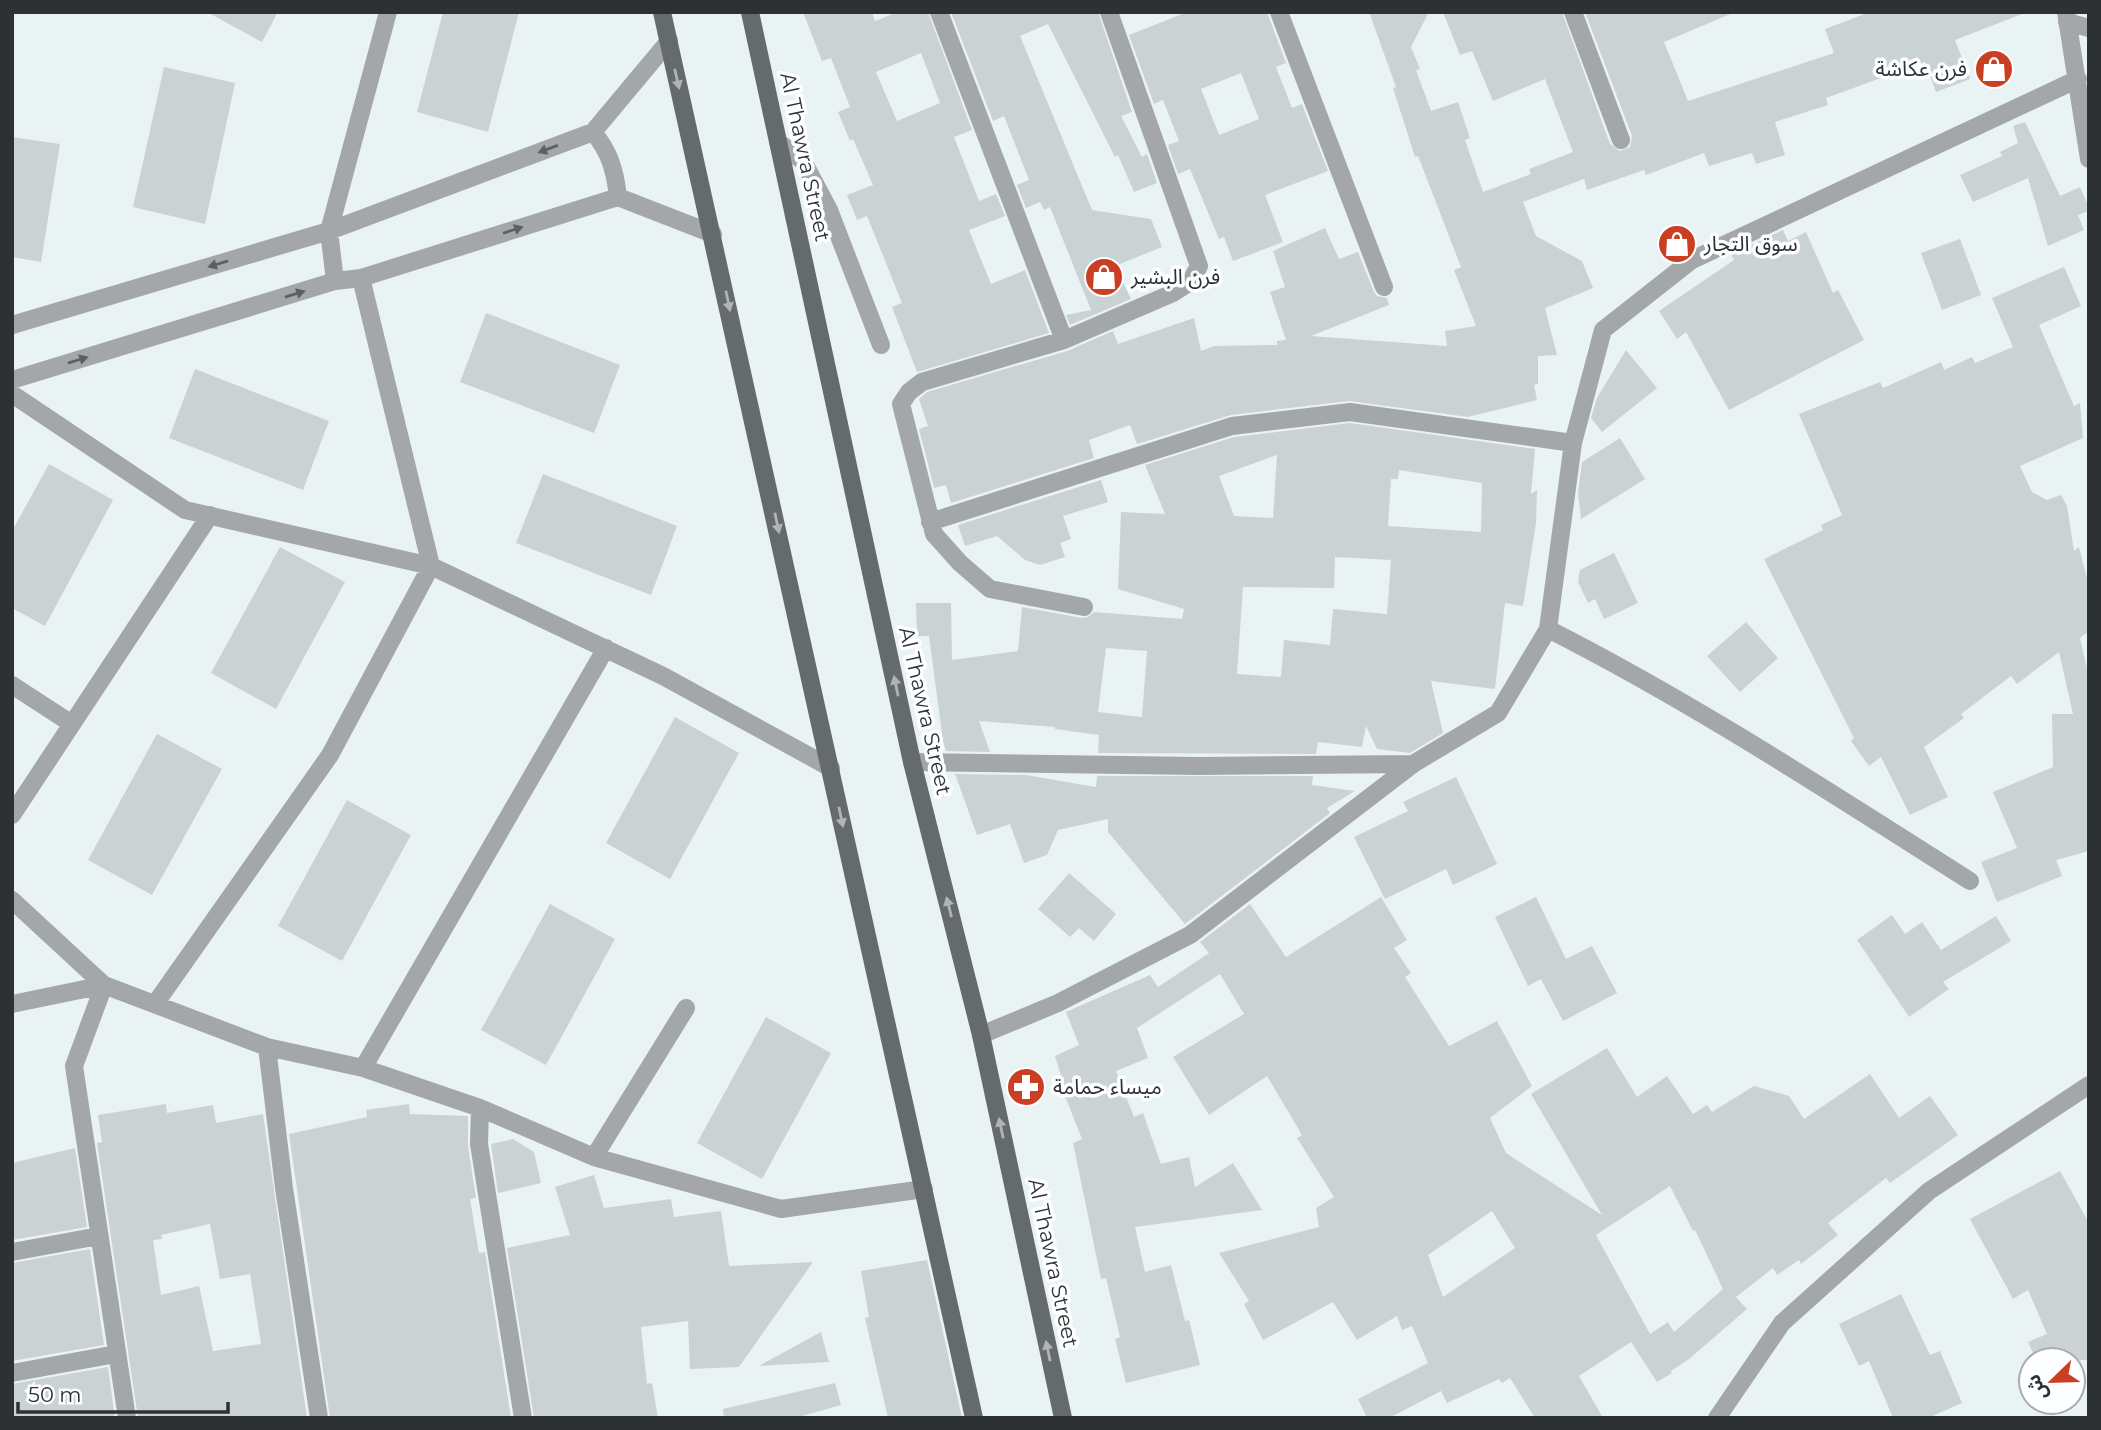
<svg xmlns="http://www.w3.org/2000/svg" width="2101" height="1430" font-family="Montserrat,'Noto Sans Arabic',sans-serif">
  <rect width="100%" height="100%" fill="#eaf3f4"/>
  <path fill="#cbd2d4" fill-rule="evenodd" d="M207,12H278L262,42Z
    M443,12H519L488,132L417,112Z
    M803,12H872L875,21L898,12H928L972,130L954,137L979,201L996,194L1005,216L969,230L991,284L1025,270L1049,333L917,372L892,307L902,303L867,216L857,220L847,195L873,185L853,139L850,141L838,112L850,107L831,58L822,61ZM921,53L940,103L897,121L876,72Z
    M951,12H1098L1132,112L1121,116L1142,157L1147,154L1157,183L1134,192L1118,155L1115,157L1048,24L1020,36L1092,210L1151,219L1162,247L1115,266L1131,299L1070,325L1066,315L1091,310L1050,207L1044,210L1040,202L1026,208L1017,185L1029,180L1004,116L993,121Z
    M1187,12H1267L1286,63L1276,67L1292,108L1302,104L1328,171L1265,195L1283,242L1233,261L1224,237L1219,239L1190,169L1178,174L1168,145L1179,141L1163,100L1154,104L1129,35ZM1241,73L1259,119L1219,135L1201,89Z
    M1369,12H1429L1411,47L1420,69L1416,70L1431,111L1458,102L1470,138L1465,140L1483,192L1531,174L1529,169L1573,152L1545,79L1493,101L1472,51L1460,55L1443,12H1562L1610,144L1620,151L1630,147L1632,136L1585,12H1735L1664,42L1688,101L1834,53L1825,29L1870,12L2022,14L1955,40L1970,79L1936,92L1925,62L1826,98L1828,105L1775,122L1785,155L1756,164L1752,153L1709,166L1704,153L1646,175L1644,170L1587,190L1584,179L1523,202L1536,236L1582,261L1593,288L1545,308L1557,355L1538,356V384L1534,385L1537,400L1468,417L1349,401L1231,415L1137,444L1130,425L1089,440L1094,458L951,503L946,485L934,488L919,429L928,426L919,399L927,392L1067,351L1113,331L1118,344L1194,318L1201,351L1214,346L1277,345V341L1286,340L1270,292L1285,287L1273,251L1325,228L1339,259L1358,252L1374,292L1377,296L1387,298L1389,305L1311,336L1447,346L1445,331L1476,326L1454,270L1461,267L1418,156L1415,157L1393,88L1396,87Z
    M164,67L235,83L205,224L133,207Z
    M2025,122L2060,196L2080,187L2089,208V211L2078,215L2084,230L2048,246L2028,178L1973,202L1960,175L2002,156L2000,152L2018,143L2013,126Z
    M12,137L60,144L41,262L12,257Z
    M1783,230L1788,241L1806,232L1833,293L1838,290L1864,340L1729,410L1686,332L1677,339L1659,311L1734,260L1731,254Z
    M1960,239L1981,295L1942,310L1921,253Z
    M2064,267L2081,306L2039,325L2074,406L2080,403L2083,438L2020,466L2032,492L2047,500L2061,495L2067,506L2074,551L2079,547L2089,586V631L2080,638L2089,678V851L2056,860L2062,876L1997,902L1981,862L2017,848L1993,792L2053,767L2052,714H2073L2059,652L2017,684L2011,676L1961,714L1964,718L1924,747L1948,797L1910,815L1881,757L1869,766L1851,741L1854,738L1764,559L1823,530L1821,525L1842,515L1799,414L1880,382L1883,388L1941,362L1944,370L1972,357L1975,363L2013,347L1992,298Z
    M486,313L620,365L594,433L460,382Z
    M1626,350L1657,388L1602,432L1591,418L1597,398Z
    M195,369L329,421L303,490L169,438Z
    M1350,423L1535,449L1531,494L1537,490L1536,523L1523,606L1505,603L1495,689L1431,681L1443,733L1410,753L1377,749L1366,726L1362,747L1318,742L1316,754L1098,753L1099,735L1055,729V727L979,721L990,752L946,751L943,741L929,636H917L916,603H951L952,660L1018,651L1022,607L1082,618L1088,617L1094,612L1182,619L1184,609L1118,589L1121,512L1165,514L1145,465L1234,437ZM1277,455L1273,518L1234,516L1219,476ZM1399,470L1482,483L1481,532L1388,526L1391,479H1398ZM1335,557L1391,560L1387,614L1333,609L1330,645L1284,640L1281,677L1237,674L1243,587L1334,588ZM1106,648L1147,651L1142,717L1098,712Z
    M1620,438L1645,479L1581,519L1578,493L1582,462Z
    M49,464L113,500L45,626L12,608V531Z
    M543,474L677,526L651,595L516,543Z
    M1101,480L1108,502L1063,516L1071,539L1060,543L1065,557L1040,565L1025,560L997,536L965,546L958,525Z
    M280,547L345,582L276,709L211,673Z
    M1614,553L1638,603L1604,619L1595,599L1588,603L1578,582L1580,570Z
    M1746,622L1778,658L1740,692L1707,656Z
    M675,717L739,753L670,879L606,843Z
    M157,734L222,769L152,895L88,860Z
    M955,774L1026,775L1096,787L1097,776H1313L1312,785L1355,791L1327,808L1330,813L1185,924L1108,832V819L1058,830L1047,855L1024,863L1010,824L977,835Z
    M1456,777L1497,864L1453,885L1446,869L1385,899L1354,837L1408,811L1403,802Z
    M347,800L411,835L342,961L278,926Z
    M1069,873L1116,914L1094,941L1079,928L1070,937L1038,909Z
    M1381,897L1407,940L1394,948L1411,973L1405,977L1449,1046L1497,1021L1532,1086L1490,1118L1506,1153L1602,1215L1531,1094L1607,1048L1637,1097L1667,1076L1693,1114L1707,1105L1712,1112L1754,1086L1789,1096L1804,1119L1870,1074L1899,1118L1930,1096L1958,1135L1890,1183L1886,1178L1828,1223L1838,1235L1801,1264L1799,1260L1777,1275L1773,1268L1736,1297L1747,1309L1689,1359L1671,1371L1672,1373L1657,1382L1631,1342L1579,1376L1603,1418H1535L1510,1378L1502,1383L1499,1379L1447,1403L1441,1391L1389,1418H1367L1358,1399L1428,1363L1412,1326L1402,1330L1397,1316L1357,1340L1333,1302L1263,1340L1244,1304L1249,1301L1219,1253L1319,1227L1316,1208L1334,1197L1297,1138L1302,1135L1267,1076L1209,1115L1173,1057L1244,1014L1220,974L1137,1028L1148,1058L1116,1071L1134,1117L1143,1113L1161,1164L1189,1157L1195,1187L1233,1163L1262,1210L1135,1227L1145,1272L1171,1265L1185,1321L1189,1320L1200,1365L1126,1383L1115,1339L1120,1337L1106,1278L1101,1279L1073,1143L1082,1139L1065,1096L1067,1095L1055,1056L1079,1045L1066,1012L1150,975L1158,987L1209,953L1200,942L1250,904L1286,957ZM1670,1186L1693,1231L1695,1230L1723,1289L1674,1332L1668,1322L1650,1334L1596,1235ZM1492,1211L1515,1248L1443,1297L1428,1255Z
    M1536,897L1566,959L1592,946L1617,993L1563,1021L1541,979L1528,986L1495,917Z
    M550,904L615,939L546,1065L481,1030Z
    M1892,915L1905,934L1922,922L1941,950L1996,916L2011,941L1943,982L1949,989L1909,1017L1857,940Z
    M766,1017L831,1053L762,1179L697,1143Z
    M166,1104L167,1113L213,1105L216,1123L263,1114L307,1418H138L97,1143L102,1142L98,1115ZM210,1224L220,1279L250,1274L261,1344L213,1351L199,1286L161,1295L153,1240L162,1239L161,1235Z
    M409,1104L410,1114L468,1116V1146L476,1198L470,1199L479,1253L485,1252L511,1418H330L289,1134L367,1117L366,1110Z
    M513,1139L534,1152L541,1183L498,1193L491,1144Z
    M75,1148L87,1227L12,1240V1163Z
    M2060,1171L2089,1223V1360H2036L2028,1342L2047,1334L2028,1290L2013,1299L1970,1219Z
    M594,1175L604,1208L671,1199L674,1217L721,1211L729,1266L813,1262L739,1367L690,1369L688,1321L641,1327L647,1384L652,1383L658,1418H534L507,1248L570,1235L555,1187Z
    M90,1249L104,1345L12,1361V1263Z
    M927,1260L962,1418H888L865,1318L869,1317L861,1271Z
    M1901,1294L1930,1355L1940,1351L1962,1403L1928,1418H1893L1869,1361L1859,1366L1839,1324Z
    M821,1332L829,1362L759,1366Z
    M108,1367L115,1418H12V1384Z
    M835,1383L841,1405L795,1418H724L723,1409Z"/>
  <g fill="none" stroke-linecap="round" stroke-linejoin="round">
    <path stroke="#a4a7a8" stroke-width="18" d="M939,12L1064,340
      M1279,12L1384,287
      M1573,12L1621,140
      M2066,12L2089,159
      M2067,22L2089,28
      M593,132C610,152 615,171 618,197
      M778,142L803,161L829,210L881,345
      M335,281L329,231L388,12
      M12,325L329,231L593,132L669,41
      M12,380L335,281L361,278L618,197L713,234
      M12,394L185,510L431,566L663,676L831,768
      M930,522L1232,426L1350,412L1573,443
      M1084,607L990,589L960,563L934,534L901,404L909,392L922,382L1064,340L1173,293L1190,282L1199,266L1109,12
      M1548,629C1694,703 1831,793 1970,881
      M12,685L72,724
      M912,762L1198,766L1413,764
      M12,815L210,515
      M12,900L104,985L267,1047L363,1068L480,1108L594,1157L781,1209L924,1189
      M104,985L74,1066L127,1418
      M12,1004L104,985
      M155,1004L330,755L431,566L361,278
      M981,1035L1058,1003L1190,935L1413,764L1498,713L1548,629L1573,443L1603,330L1692,260L2078,79
      M267,1047L284,1188L319,1418
      M363,1068L606,648
      M480,1108L479,1144L523,1418
      M594,1157L686,1008
      M12,1252L99,1236
      M12,1373L116,1354
      M1717,1418L1782,1323L1929,1191L2089,1085"/>
    <path stroke="#656b6c" stroke-width="18" d="M662,12L974,1418
      M750,12L912,762L981,1035L1063,1418"/>
  </g>
  <defs><path id="oneway-solid" d="M-6-.8H1V-3.2L6.5 0L1 3.2V.8H-6Z" transform="scale(1.75)"/></defs>
  <g fill="#b1b4b6">
    <use href="#oneway-solid" transform="translate(677 79) rotate(77)"/>
    <use href="#oneway-solid" transform="translate(728 301) rotate(78)"/>
    <use href="#oneway-solid" transform="translate(777 523) rotate(78)"/>
    <use href="#oneway-solid" transform="translate(896 686) rotate(-102)"/>
    <use href="#oneway-solid" transform="translate(841 817) rotate(78)"/>
    <use href="#oneway-solid" transform="translate(949 907) rotate(-104)"/>
    <use href="#oneway-solid" transform="translate(1001 1128) rotate(-102)"/>
    <use href="#oneway-solid" transform="translate(1048 1351) rotate(-102)"/>
  </g>
  <g fill="#5d6061">
    <use href="#oneway-solid" transform="translate(548 149) rotate(159)"/>
    <use href="#oneway-solid" transform="translate(513 230) rotate(-18)"/>
    <use href="#oneway-solid" transform="translate(218 264) rotate(163)"/>
    <use href="#oneway-solid" transform="translate(295 294) rotate(-17)"/>
    <use href="#oneway-solid" transform="translate(78 360) rotate(-17)"/>
  </g>
  <defs>
    <symbol id="shop-disc" viewBox="-11 -11 22 22"><circle r="9.5" fill="#ca3f24" stroke="#fdfeff"/><path d="M-5-2.5h2.3a2.7 3.5 0 0 1 5.4 0H5L5.5 6h-11ZM-1.5-2.5h3a1.5 2.3 0 0 0-3 0Z" fill="#fff"/></symbol>
    <symbol id="pharmacy-disc" viewBox="-11 -11 22 22"><circle r="9.5" fill="#ca3f24" stroke="#fdfeff"/><path d="M-2-6h4v4h4v4h-4v4h-4v-4h-4v-4h4Z" fill="#fff"/></symbol>
  </defs>
  <g fill-rule="evenodd">
    <use href="#shop-disc" x="1972" y="47" width="44" height="44"/>
    <use href="#shop-disc" x="1655" y="222" width="44" height="44"/>
    <use href="#shop-disc" x="1082" y="255" width="44" height="44"/>
    <use href="#pharmacy-disc" x="1004" y="1065" width="44" height="44"/>
  </g>
  <g text-anchor="middle" stroke-width="7" stroke-linejoin="round" paint-order="stroke">
    <g font-size="21" fill="#2e3132" stroke="#fdfeff" text-anchor="start">
      <text x="1967" y="76" text-anchor="end">فرن عكاشة</text>
      <text x="1704" y="251">سوق التجار</text>
      <text x="1131" y="284">فرن البشير</text>
      <text x="1053" y="1094">ميساء حمامة</text>
    </g>
    <g font-size="21" fill="#2e3132" stroke="#fdfeff">
      <text transform="translate(805 157) rotate(78)" y="7">Al Thawra Street</text>
      <text transform="translate(925 711) rotate(77)" y="7">Al Thawra Street</text>
      <text transform="translate(1053 1263) rotate(78)" y="7">Al Thawra Street</text>
    </g>
  </g>
  <rect width="2101" height="1430" fill="none" stroke="#2e3132" stroke-width="28"/>
  <g transform="translate(2052 1381) rotate(247)"><circle r="33" fill="#fdfeff" stroke="#aaacad" stroke-width="2"/>
  <path d="M0-5L12 26L0 18L-12 26Z" fill="#ca3f24"/>
  <text y="-10" font-size="19" font-weight="bold" text-anchor="middle" fill="#2e3132">ش</text>
  </g>
  <path d="M18 1402v10h210v-10" fill="none" stroke="#2e3132" stroke-width="3.5"/>
  <text x="28" y="1402" font-size="21" fill="#2e3132" stroke="#fdfeff" stroke-width="5" paint-order="stroke">50 m</text>
</svg>
